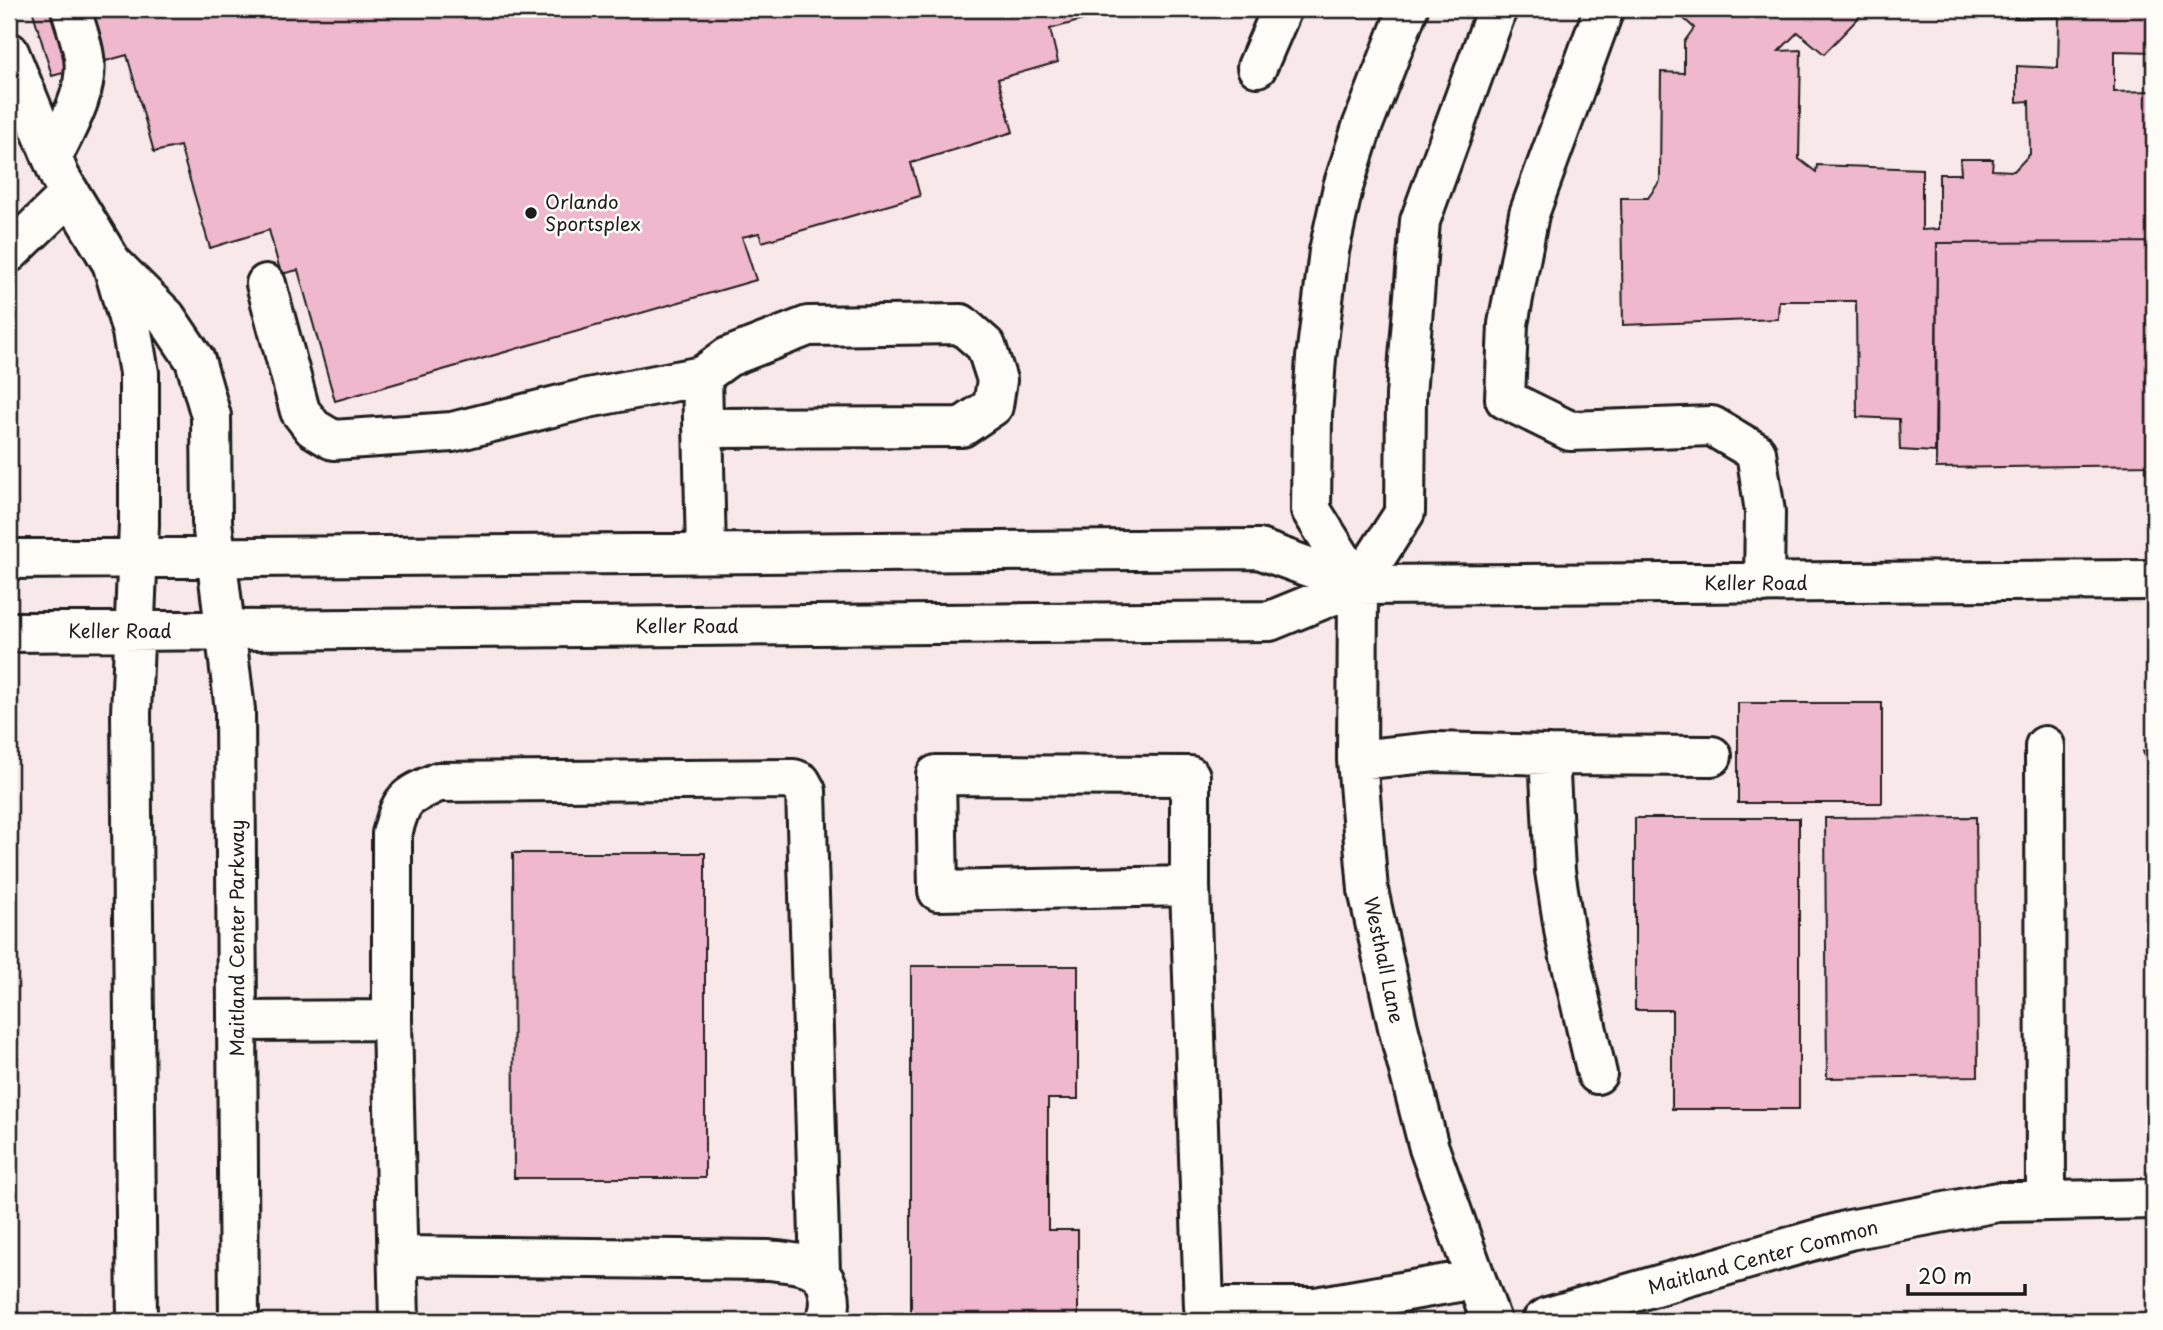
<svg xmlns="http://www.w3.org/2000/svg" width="2163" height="1330" font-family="'Playpen Sans',sans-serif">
  <rect width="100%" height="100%" fill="#f9e8ea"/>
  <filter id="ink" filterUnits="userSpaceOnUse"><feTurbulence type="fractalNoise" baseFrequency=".0143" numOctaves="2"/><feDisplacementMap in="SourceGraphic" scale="14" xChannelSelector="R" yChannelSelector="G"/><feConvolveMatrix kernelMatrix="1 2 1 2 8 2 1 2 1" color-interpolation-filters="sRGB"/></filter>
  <g filter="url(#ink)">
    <path fill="#f0b8cc" stroke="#1c1c1c" stroke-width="2" d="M32,9H1123L1050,29L1058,62L998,79L1013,132L911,163L920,196L762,242L759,233L742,237L756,280L335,401L298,270L281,274L269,230L210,248L180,146L154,152L127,55L52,76Z
      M1685,9H1867L1824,54L1798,32L1779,51L1801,50L1799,159L1816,172L1817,165L1922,169V230L1939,229V174H1961L1960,159H1993L1992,170L2014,171L2030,154L2029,101L2017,102V66L2058,68L2059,17L2015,18L2016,9H2143V13L2154,14V52L2114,51V92L2154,91V242L1937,243L1935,452L1900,450L1899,419L1857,417L1856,301H1779L1778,319L1623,325L1621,198H1648L1660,181L1661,72L1684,73V42L1694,28L1680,15Z
      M2154,242V465L1936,468L1937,243Z
      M1738,703H1882V803H1738Z
      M2154,748V793L2143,751Z
      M1976,817L1978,1076L1827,1078L1825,818Z
      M1635,818H1799V1109H1672V1010H1635Z
      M513,853H705V1178H514Z
      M911,966H1078V1099H1048V1230H1078V1321H911Z"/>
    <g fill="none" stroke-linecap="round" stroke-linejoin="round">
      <defs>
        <path id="minor" d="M1604,9L1529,214L1508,324L1505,399L1570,431L1712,426L1756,452L1765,512L1764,583
          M9,52L60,177L112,263L166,317L195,360L211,416L212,522L235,710L239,1321
          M1257,67L1282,9
          M52,158C66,128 89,92 84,57C82,41 75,25 71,9
          M9,253L70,194
          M113,266L132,332L139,373V524L131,713L137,1321
          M266,284L300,411L313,428L333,440L452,432L588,398L702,376
          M703,428L962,427L993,406L997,380L986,346L961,324L808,326L728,357L702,376L706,553
          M9,559L1259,549L1358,585L2154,580
          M1358,585L1357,760L1368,890L1398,1027L1429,1148L1491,1321
          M1358,585L1405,512L1406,395L1420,221L1497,9
          M1358,585L1311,510L1312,415L1316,358L1329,251L1343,187L1362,127L1408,9
          M9,632L1270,621L1358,585
          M2045,746L2046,1201
          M1549,755L1712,756
          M1357,760L1435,752L1549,755L1555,871L1565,935L1597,1074
          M1190,886V776L936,775L938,891L1190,886L1204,1307H1316L1475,1279
          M392,1020L399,1321
          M237,1021L392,1020V834C402,798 403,798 438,782L794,779L801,782L806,791L820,1272
          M398,1256L769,1260C793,1263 821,1262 828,1289C831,1300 831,1311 825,1321
          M1542,1321L1548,1317L1849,1230L1998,1202L2154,1199"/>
      </defs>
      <use href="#minor" stroke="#1c1c1c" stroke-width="44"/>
      <use href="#minor" stroke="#fdfcf7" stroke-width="38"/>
    </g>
  </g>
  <circle fill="#1c1c1c" stroke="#fdfcf7" stroke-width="2.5" cx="531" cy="213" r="7"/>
  <g text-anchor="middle" stroke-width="5" stroke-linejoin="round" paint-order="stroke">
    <g font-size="19" fill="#1c1c1c" stroke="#fdfcf7" text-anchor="start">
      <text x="545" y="209">Orlando<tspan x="545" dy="22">Sportsplex</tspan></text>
    </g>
    <g font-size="19" fill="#1c1c1c" stroke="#fdfcf7">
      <text x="1756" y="590">Keller Road</text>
      <text x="687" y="633">Keller Road</text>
      <text x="120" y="638">Keller Road</text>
      <text transform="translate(237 938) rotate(-90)" y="7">Maitland Center Parkway</text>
      <text transform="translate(1384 960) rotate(78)" y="7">Westhall Lane</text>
      <text transform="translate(1763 1257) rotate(-15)" y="7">Maitland Center Common</text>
    </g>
  </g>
  <rect width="2163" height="1330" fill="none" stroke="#fdfcf7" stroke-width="35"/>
  <rect x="18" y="18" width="2128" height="1295" fill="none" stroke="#1c1c1c" stroke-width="2.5" filter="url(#ink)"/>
  <path d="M1908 1284v10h117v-10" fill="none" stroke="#1c1c1c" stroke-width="3.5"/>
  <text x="1918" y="1284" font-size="21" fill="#1c1c1c" stroke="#fdfcf7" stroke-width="5" paint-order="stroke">20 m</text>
</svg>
